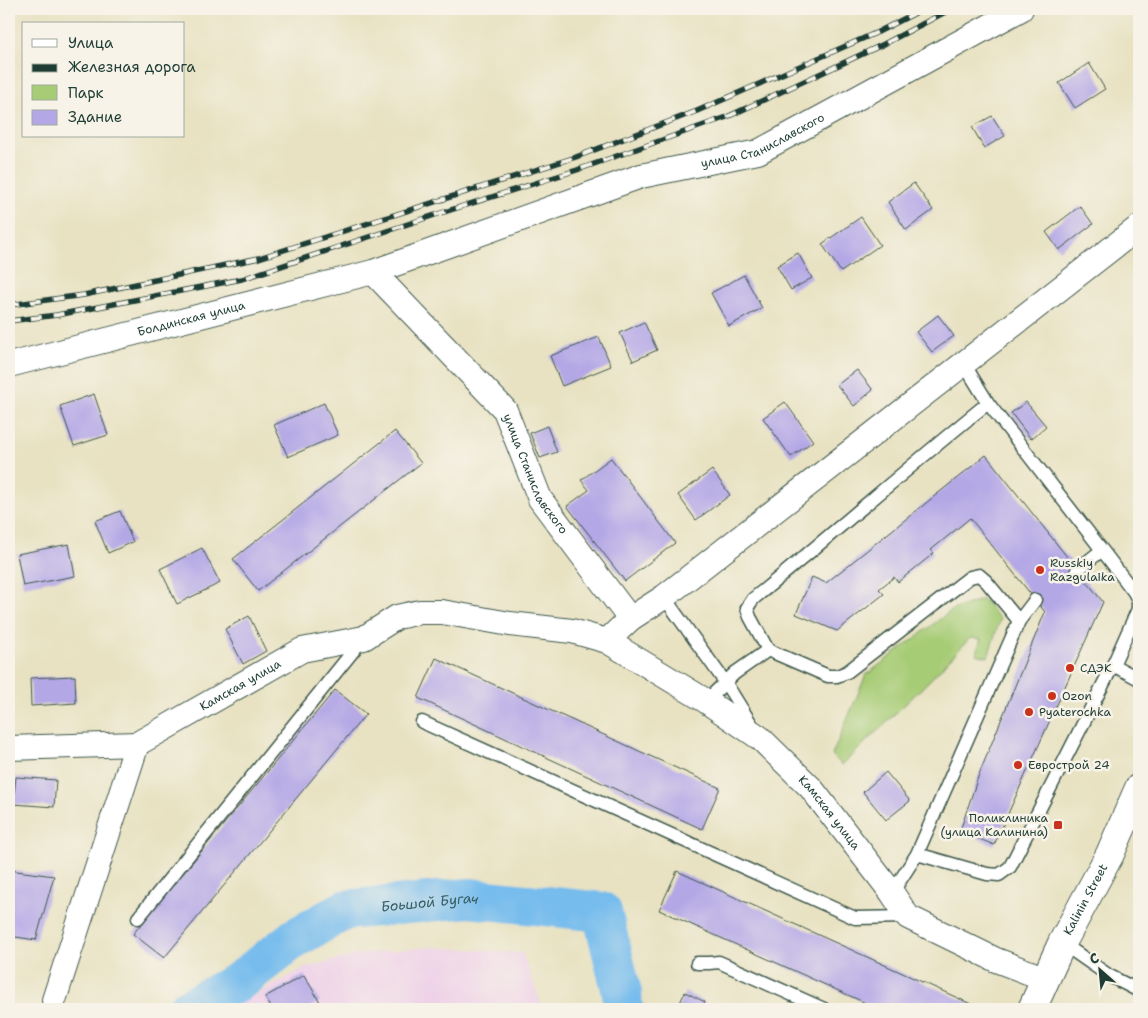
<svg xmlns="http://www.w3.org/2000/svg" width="1148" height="1018" font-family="'Shantell Sans',sans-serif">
  <rect width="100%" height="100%" fill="#f7f3e8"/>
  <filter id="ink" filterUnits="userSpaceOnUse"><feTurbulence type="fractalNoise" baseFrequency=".02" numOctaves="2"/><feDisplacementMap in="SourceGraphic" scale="10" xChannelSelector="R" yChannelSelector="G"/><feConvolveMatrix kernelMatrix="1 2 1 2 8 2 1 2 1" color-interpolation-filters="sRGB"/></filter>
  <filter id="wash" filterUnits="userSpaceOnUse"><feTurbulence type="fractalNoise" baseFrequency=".0096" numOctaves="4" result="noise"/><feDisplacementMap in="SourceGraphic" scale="20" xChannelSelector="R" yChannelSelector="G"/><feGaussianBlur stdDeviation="1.12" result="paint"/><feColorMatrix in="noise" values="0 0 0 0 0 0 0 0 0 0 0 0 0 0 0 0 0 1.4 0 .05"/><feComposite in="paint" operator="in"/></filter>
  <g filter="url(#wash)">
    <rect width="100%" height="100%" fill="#e8e2c2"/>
    <path fill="#eed0e8" d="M431,947L522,953L543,1009H230L304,968L361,954Z"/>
    <path fill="#a7cc76" stroke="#638455" d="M983,599L1000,619L988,657L976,654L981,639L970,638L925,685L842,765L832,755L866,675L952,610Z"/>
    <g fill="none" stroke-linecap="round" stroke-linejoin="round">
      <path stroke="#76bced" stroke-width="40" id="s1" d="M187,1009L238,982L295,938L345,910L469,898L602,912L622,993L623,1009"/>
    </g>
    <g id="blocks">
      <path fill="#b4a7e6" d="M1089,63L1105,89L1075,108L1059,83Z
        M992,116L1005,136L984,148L972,127Z
        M914,183L933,210L906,230L888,202Z
        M1080,206L1093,224L1059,250L1046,232Z
        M861,217L880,245L841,272L822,244Z
        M798,253L812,278L791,290L777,266Z
        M744,275L762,308L729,326L711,293Z
        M938,315L954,336L932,352L916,332Z
        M644,322L657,350L633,361L620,333Z
        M599,337L611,366L562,386L550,356Z
        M857,370L873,390L854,406L837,385Z
        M94,394L108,435L74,446L60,406Z
        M785,402L813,441L791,457L763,418Z
        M1026,402L1046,426L1031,439L1011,413Z
        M324,403L338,435L288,457L274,425Z
        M547,426L557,452L540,458L530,433Z
        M395,431L421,463L258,591L233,559Z
        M986,455L1103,602L994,845L960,831L978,777L1045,612L970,518L931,550L934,553L898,582L894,577L879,589L884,594L837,631L796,614L812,577L826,583Z
        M611,458L675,543L625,581L567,506L589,490L581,480Z
        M712,470L730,495L696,520L678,495Z
        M120,511L133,542L108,553L95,521Z
        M69,544L75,576L23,586L17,554Z
        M202,548L220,583L177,604L160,569Z
        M249,616L266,651L243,664L225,629Z
        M436,658L720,788L702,829L418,698Z
        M75,676L76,703L31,706L30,678Z
        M335,690L366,714L164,958L133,934Z
        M886,772L910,801L886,820L863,792Z
        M16,777L56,780L54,807L13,804Z
        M9,870L54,876L36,940L9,936Z
        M677,871L971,1004L969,1009H879L659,910Z
        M304,975L320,1002L306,1009H272L265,997Z
        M685,992L705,1002L702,1009H677Z"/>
    </g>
  </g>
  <g filter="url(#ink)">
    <use href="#blocks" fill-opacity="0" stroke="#3d5649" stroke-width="1"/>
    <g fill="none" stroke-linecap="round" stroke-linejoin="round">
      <defs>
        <path id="service" d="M964,364L988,403
          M664,597L725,682L753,727
          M1019,621L917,854L987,874L999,875L1010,867L1113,665L1138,609V600L1134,592L1102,550
          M768,650L828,676H837L847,672L970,577L979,575L986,581L1019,621L1035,600
          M1113,665L1139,679
          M706,701L735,673L768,650L750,617L747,608L753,599C832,535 908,467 988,403L1102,550L1077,570
          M422,722L855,918L908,917
          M892,893L917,854
          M138,918L362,640
          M1062,943L1108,975L1139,991
          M697,963H709L719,962L824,1009"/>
        <g id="minor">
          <path id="s2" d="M373,272L505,410L540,499L630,619"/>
          <path id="s3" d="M9,365L373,272L641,176L758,152L1021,9"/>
          <path d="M607,641L630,619L664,597L1139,227"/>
          <path d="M9,748L137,744"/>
          <path id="s4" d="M54,1000L137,744L302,650L364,638L397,617L420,612H442L510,624L572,631L607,641L706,701L760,738L811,788L892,893L908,917L996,960L1046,979"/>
        </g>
        <g id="primary">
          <path id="s5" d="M1032,1009L1062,943L1110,854L1139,788"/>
        </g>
      </defs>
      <use href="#service" stroke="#3d5649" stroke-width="15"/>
      <use href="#minor" stroke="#3d5649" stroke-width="26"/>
      <use href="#primary" stroke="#3d5649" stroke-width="30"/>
      <use href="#service" stroke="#fff" stroke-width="12"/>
      <use href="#minor" stroke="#fff" stroke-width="24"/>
      <use href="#primary" stroke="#fff" stroke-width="28"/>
      <defs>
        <path id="rail" d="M9,305L84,295L259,258L576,157L697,111L878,32L923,9
          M9,321L57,315L242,279L441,213L577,170L727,117L884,44L951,9"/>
      </defs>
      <use href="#rail" stroke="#1f3d34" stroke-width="5.5"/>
      <use href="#rail" stroke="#f7f3e8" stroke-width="4" stroke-dasharray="11" stroke-linecap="butt"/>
    </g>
  </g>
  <g fill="#c8321e" stroke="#f7f3e8" stroke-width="2">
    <circle cx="1040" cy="570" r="5"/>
    <circle cx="1070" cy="668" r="5"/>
    <circle cx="1052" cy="696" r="5"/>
    <circle cx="1029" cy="712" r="5"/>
    <circle cx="1018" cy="765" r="5"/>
    <rect x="1053" y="820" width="10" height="10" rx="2.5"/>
  </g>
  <g text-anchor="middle" stroke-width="5" stroke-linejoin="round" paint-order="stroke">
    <g font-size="12" fill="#1f3d34" stroke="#f7f3e8">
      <text dy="4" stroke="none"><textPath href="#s3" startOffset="788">улица Станиславского</textPath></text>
      <text dy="4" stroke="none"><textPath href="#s3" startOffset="188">Болдинская улица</textPath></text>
      <text dy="4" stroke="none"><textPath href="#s2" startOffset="262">улица Станиславского</textPath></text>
      <text dy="4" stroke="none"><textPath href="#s4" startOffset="388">Камская улица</textPath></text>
      <text dy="4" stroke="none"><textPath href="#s4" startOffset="1058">Камская улица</textPath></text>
      <text dy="4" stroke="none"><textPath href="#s5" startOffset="122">Kalinin Street</textPath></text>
    </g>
    <g font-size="12" fill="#1f3d34" stroke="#f7f3e8" text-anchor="start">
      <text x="1050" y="567">Russkiy<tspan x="1050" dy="14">Razgulaika</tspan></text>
      <text x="1080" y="672">СДЭК</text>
      <text x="1062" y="700">Ozon</text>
      <text x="1039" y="716">Pyaterochka</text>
      <text x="1028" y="769">Еврострой 24</text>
      <text x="1048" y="822" text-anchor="end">Поликлиника<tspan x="1048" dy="14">(улица Калинина)</tspan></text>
    </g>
    <g font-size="14" font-style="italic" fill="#355d62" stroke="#f7f3e8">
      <text dy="5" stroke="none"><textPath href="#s1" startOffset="272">Боьшой Бугач</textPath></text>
    </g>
  </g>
  <rect width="1148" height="1018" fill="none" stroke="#f7f3e8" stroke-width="30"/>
  <rect x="22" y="22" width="162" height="115" fill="#f7f3e8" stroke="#a1aaa0"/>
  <rect x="32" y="39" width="25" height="8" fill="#ffffff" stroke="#a1aaa0"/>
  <text x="68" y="48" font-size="15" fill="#1f3d34">Улица</text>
  <rect x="32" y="64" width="25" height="8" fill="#1f3d34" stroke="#a1aaa0"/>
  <text x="68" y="72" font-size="15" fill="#1f3d34">Железная дорога</text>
  <rect x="32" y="85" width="25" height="15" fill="#a7cc76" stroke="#a1aaa0"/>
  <text x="68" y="98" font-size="15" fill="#1f3d34">Парк</text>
  <rect x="32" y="110" width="25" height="15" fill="#b4a7e6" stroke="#a1aaa0"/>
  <text x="68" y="122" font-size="15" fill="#1f3d34">Здание</text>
  <g transform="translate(1100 970) rotate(333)" stroke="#f7f3e8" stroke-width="4" paint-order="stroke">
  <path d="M0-4L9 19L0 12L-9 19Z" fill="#1f3d34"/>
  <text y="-8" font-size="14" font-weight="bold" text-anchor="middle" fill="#1f3d34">С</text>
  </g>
</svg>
